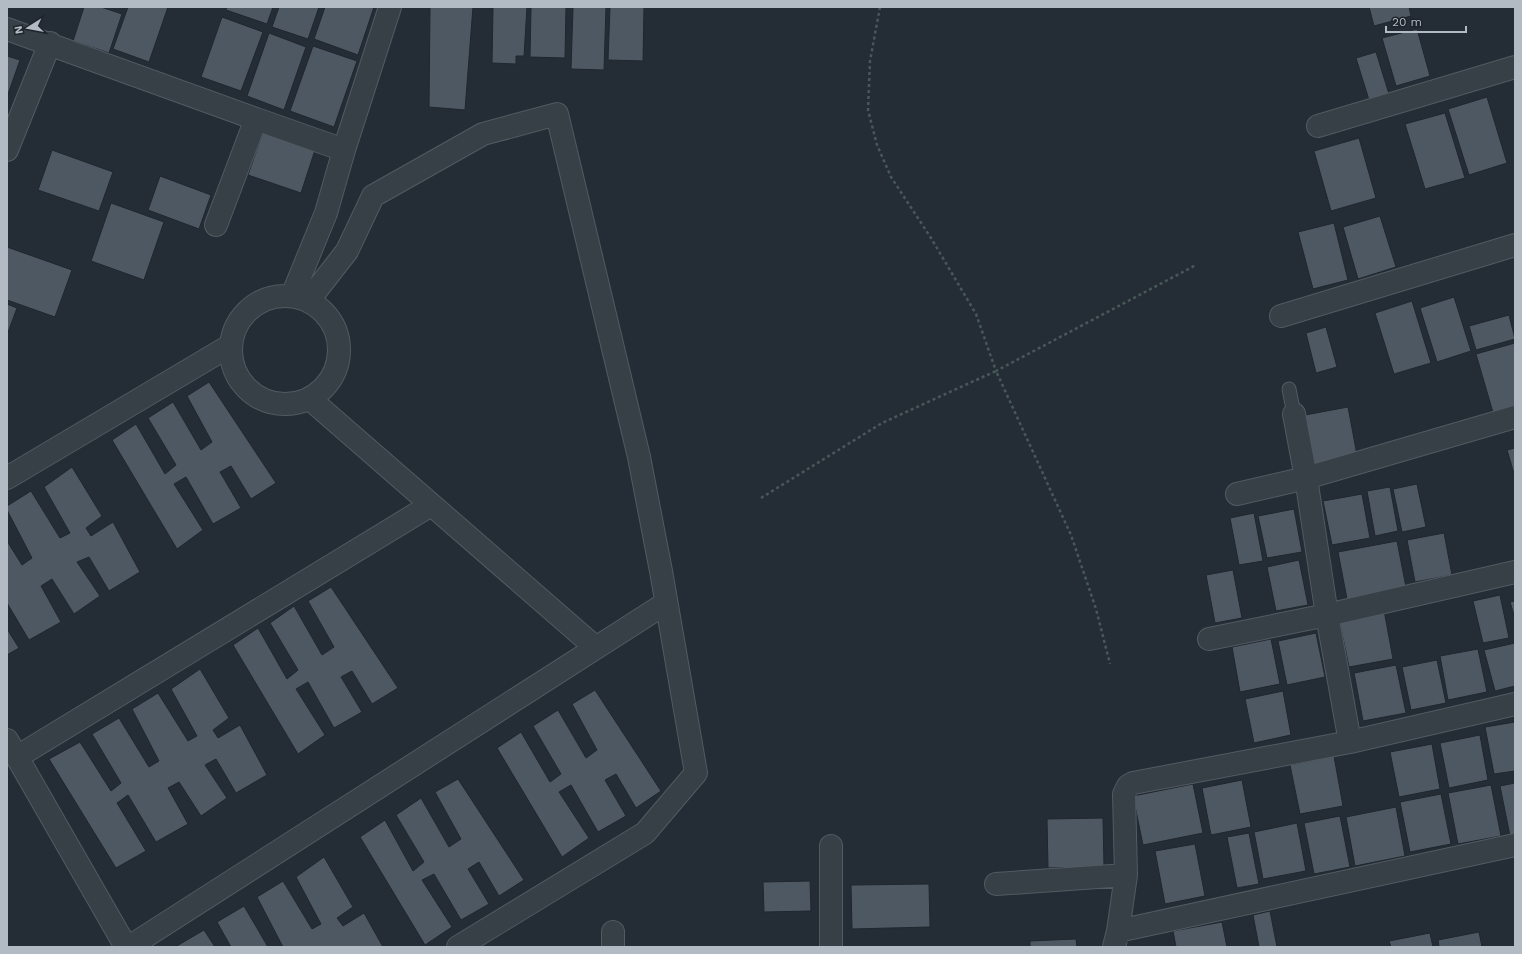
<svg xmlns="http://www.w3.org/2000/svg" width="1522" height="954" font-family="'Work Sans',sans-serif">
  <rect width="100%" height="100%" fill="#242d36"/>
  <path fill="#4d5862" stroke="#1f262e" d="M84,7H101L122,14L109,53L73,41Z
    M128,7H168L149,62L113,49Z
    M227,7H273L267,24L226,10Z
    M279,7H319L308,39L272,27Z
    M325,7H374L358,55L314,39Z
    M430,7H473L465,110L429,107Z
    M493,7H527L524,56H516V64L492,63Z
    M531,7H566L565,58L530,57Z
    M573,7H606L604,70L571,69Z
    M610,7H644L643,61L608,60Z
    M1369,7H1409L1411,16L1374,26Z
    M222,17L263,32L241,91L201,77Z
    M1417,29L1430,76L1396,86L1382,38Z
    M269,33L306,47L284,110L247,96Z
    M313,46L357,61L334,127L290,111Z
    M1376,52L1389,94L1369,100L1356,58Z
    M7,56L20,60L7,97Z
    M1487,97L1507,163L1469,175L1448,109Z
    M1445,113L1465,178L1425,189L1405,124Z
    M263,132L315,150L301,193L248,175Z
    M1359,138L1376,198L1331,211L1314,151Z
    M52,150L113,172L99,211L38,190Z
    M160,176L211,195L199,229L148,210Z
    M111,203L164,222L144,280L91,261Z
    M1380,216L1396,267L1358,279L1343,227Z
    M1334,223L1348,280L1313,289L1298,232Z
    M7,247L72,270L55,317L7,300Z
    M1454,297L1471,351L1437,362L1420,308Z
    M1412,301L1431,363L1394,374L1375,313Z
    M7,304L17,308L7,335Z
    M1509,315L1515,339L1476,350L1469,326Z
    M1326,327L1337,367L1316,373L1306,333Z
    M1515,343V410L1494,416L1476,354Z
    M209,382L276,483L251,499L231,466L220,472L241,508L213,524L186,477L174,484L203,530L177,549L112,440L136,424L165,474L176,465L148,418L173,402L201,450L212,442L187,396Z
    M1348,407L1357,455L1314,464L1305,415Z
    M1515,448V477L1507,450Z
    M72,467L102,516L86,528L91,536L113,522L140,572L109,591L89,557L77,562L100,596L74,614L52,579L41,586L61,622L29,640L7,603V541L22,565L32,558L7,510V506L31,491L60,538L70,533L44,487Z
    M1417,484L1426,527L1402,532L1393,489Z
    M1390,487L1398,531L1375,536L1367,491Z
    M1362,494L1370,538L1332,545L1323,501Z
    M1294,509L1302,552L1267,558L1258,516Z
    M1254,513L1263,561L1239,565L1230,518Z
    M1444,533L1452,575L1415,582L1407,540Z
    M1397,541L1406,587L1347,599L1338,552Z
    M1299,560L1308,605L1276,611L1267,567Z
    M1233,570L1242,618L1215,623L1206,575Z
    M331,587L398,688L372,704L352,671L341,677L362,712L334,728L308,682L296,689L325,735L298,754L233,645L258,628L287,679L298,670L270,623L294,606L322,655L334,647L308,601Z
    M1500,595L1509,638L1483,643L1473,601Z
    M1515,601V618L1510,602Z
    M1384,610L1393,659L1349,667L1339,619Z
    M7,629L19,648L7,655Z
    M1316,633L1325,677L1287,685L1278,641Z
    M1271,639L1280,684L1240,692L1232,647Z
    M1515,643V686L1495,691L1484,650Z
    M1478,649L1487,692L1448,700L1440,656Z
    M1437,660L1446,703L1411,710L1402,667Z
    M1396,665L1406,713L1363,721L1354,673Z
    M200,669L229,718L213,730L218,738L240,725L267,775L236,793L216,759L205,765L227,798L201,816L179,782L168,788L188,824L156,842L128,795L117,803L146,851L116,868L49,759L80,742L111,791L121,783L92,734L119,718L149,767L159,761L132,709L158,693L188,741L197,736L171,689Z
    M595,690L661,791L636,808L616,774L605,780L626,816L598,832L571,785L559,792L589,838L562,857L497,748L521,732L550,782L561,774L533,726L558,710L586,758L597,750L572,704Z
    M1283,691L1291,735L1254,743L1245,699Z
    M1515,722V771L1494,774L1485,727Z
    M1480,735L1488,780L1449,788L1440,743Z
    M1432,744L1440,789L1399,797L1390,752Z
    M1334,756L1343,806L1300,814L1290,765Z
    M458,779L524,880L499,896L479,862L468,869L489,904L461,920L434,874L422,880L452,927L425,945L360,837L385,820L413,871L424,862L396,815L421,798L449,847L461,839L435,792Z
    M1242,780L1251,827L1211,835L1202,788Z
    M1515,783V835L1510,836L1500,786Z
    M1193,784L1203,833L1143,845L1133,796Z
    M1491,785L1501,836L1458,844L1448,793Z
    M1441,794L1451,844L1410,852L1400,802Z
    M1396,807L1405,856L1355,866L1346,817Z
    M1340,816L1350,867L1314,874L1304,823Z
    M1103,818L1104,867L1048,868L1047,819Z
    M1297,823L1306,871L1263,879L1254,832Z
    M1249,833L1259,884L1237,888L1227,837Z
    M1195,844L1205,896L1165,904L1155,851Z
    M324,857L353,907L337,918L343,926L364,913L383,947H283L257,897L283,881L312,929L321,924L296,877Z
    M810,881L811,911L764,912L763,882Z
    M929,884L930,927L852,929L851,885Z
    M244,906L268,947H231L217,922Z
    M1270,911L1277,947H1259L1253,915Z
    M1222,922L1227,947H1176L1173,931Z
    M204,930L215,947H175Z
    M1479,932L1482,947H1439L1438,940Z
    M1430,933L1433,947H1391L1389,941Z
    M1076,939L1077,947H1030V941Z"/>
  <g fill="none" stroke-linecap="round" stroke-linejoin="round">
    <defs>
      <path id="service" d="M1289,389L1294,414"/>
      <path id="minor" d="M7,29L256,119L216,225
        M256,119L344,150L390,7
        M1318,126L1515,67
        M7,150L50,43
        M231 350a54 54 0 1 1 108 0a54 54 0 1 1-108 0Z
        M292,296L326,213L344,150
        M308,301L347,251L373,196L483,134L557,114L639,457L661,571L696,773L645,833L458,947
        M1281,316L1515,245
        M310,399L595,647
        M1294,414L1306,478L1515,417
        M7,478L231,345
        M1237,494L1306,478L1327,615L1350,742
        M1209,639L1327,615L1515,572
        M7,740L17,757
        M996,884L1126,875
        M1118,931L1515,845
        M126,947L17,757L431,505
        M129,947L666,603
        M613,947V932
        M831,947V846
        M1114,947L1118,931L1126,875L1124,794L1128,786L1133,783L1350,742L1515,704"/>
    </defs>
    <use href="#service" stroke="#525a62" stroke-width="15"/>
    <use href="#minor" stroke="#525a62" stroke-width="24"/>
    <path stroke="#485859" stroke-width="2.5" stroke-dasharray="3 3" stroke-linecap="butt" d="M880,7L870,61L868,110L877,145L891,177L931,238L976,314L996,371L1196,265
      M761,498L882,423L996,371L1071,535L1096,609L1110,664"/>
    <use href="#service" stroke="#373f47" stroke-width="13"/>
    <use href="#minor" stroke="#373f47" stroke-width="22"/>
  </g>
  <rect width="1522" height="954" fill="none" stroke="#b2bac3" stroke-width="16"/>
  <g transform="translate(28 28) rotate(259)" stroke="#1d242c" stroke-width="3" paint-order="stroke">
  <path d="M0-3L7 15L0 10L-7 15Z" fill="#b2bac3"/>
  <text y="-6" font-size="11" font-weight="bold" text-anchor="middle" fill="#b2bac3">N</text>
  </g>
  <path d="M1386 26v6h80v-6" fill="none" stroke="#b2bac3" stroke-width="2"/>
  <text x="1392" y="26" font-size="12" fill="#b2bac3" stroke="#1d242c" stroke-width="3" paint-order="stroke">20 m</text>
</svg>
